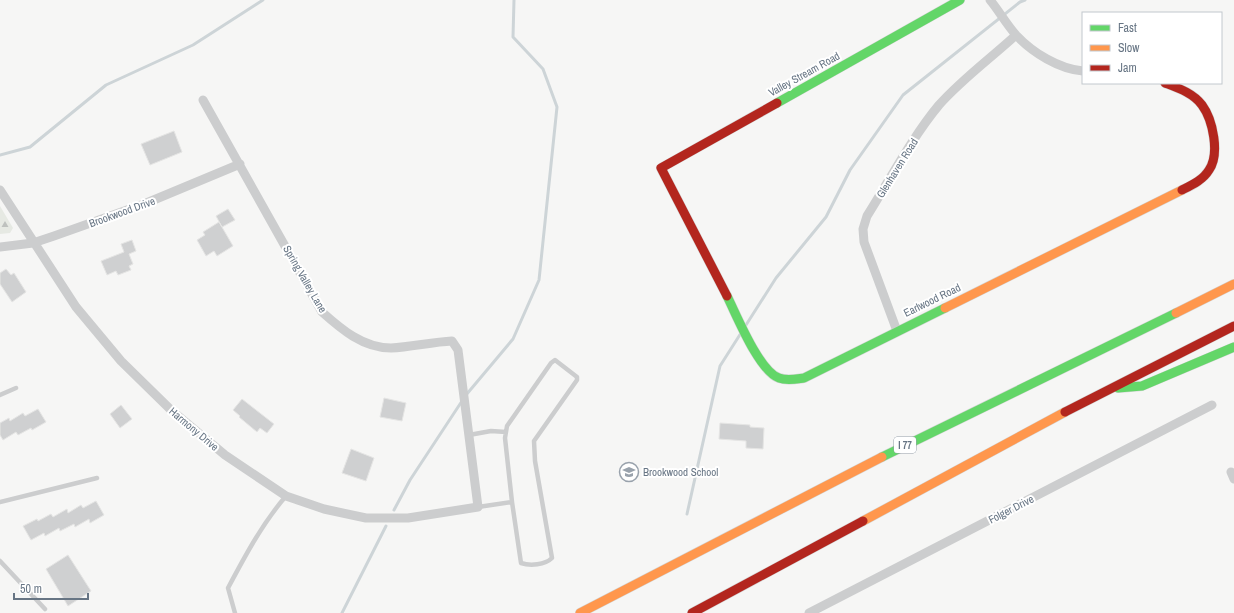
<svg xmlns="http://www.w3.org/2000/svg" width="1234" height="613" font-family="'Archivo Narrow',sans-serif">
  <defs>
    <pattern id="forest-firs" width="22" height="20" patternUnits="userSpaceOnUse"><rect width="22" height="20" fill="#e6e9e3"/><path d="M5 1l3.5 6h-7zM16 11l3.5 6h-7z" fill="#bec1be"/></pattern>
  </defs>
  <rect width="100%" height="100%" fill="#f6f6f5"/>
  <path fill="url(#forest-firs)" d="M0,206L13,228L10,233L0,234Z"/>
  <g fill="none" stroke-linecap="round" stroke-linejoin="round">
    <path stroke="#cdd4d7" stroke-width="3" d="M0,155L30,147L106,85L193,45L263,0
      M746,325L776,278L826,217L850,170L903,95L1020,2L1025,0
      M466,395L513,339L539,280L557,107L543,69L513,37L514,0
      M394,510L410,480L462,401
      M687,514L720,366L741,333
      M342,613L386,526"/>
  </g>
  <path fill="#cfd0d1" stroke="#e5e5e4" d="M174,131L182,152L150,165L141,144Z
    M228,209L235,220L222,227L216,216Z
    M219,222L233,246L217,256L214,251L206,256L197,240L205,235L203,232Z
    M132,240L136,251L129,254L133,264L129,266L131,270L118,275L116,271L107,275L101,261L124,252L121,244Z
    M6,269L11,275L14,273L26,292L12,302L0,284V273Z
    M384,398L406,403L402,421L380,417Z
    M242,399L274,424L267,433L260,428L257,432L239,417L240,416L233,410Z
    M121,405L132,419L120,428L110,414Z
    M38,409L46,422L32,430L31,428L18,435L16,432L3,440L0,435V423L9,418L10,421L23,413L25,416Z
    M720,423L750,425V427L764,428L763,449L746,448V441L719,439Z
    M351,449L374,458L366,481L342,473Z
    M96,501L104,515L90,523L89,519L75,527L74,524L60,531L59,528L45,536L44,533L31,540L23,526L37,519L38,521L51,514L53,517L67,509L68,513L81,505L83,508Z
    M68,555L91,591L68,606L46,569Z"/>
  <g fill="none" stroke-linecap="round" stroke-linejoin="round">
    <defs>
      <path id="fast" d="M777,103L960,0
        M727,296C737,316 759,371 779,378C787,381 796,379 804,378L945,308
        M1118,388L1142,386L1234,347
        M882,457L1176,313"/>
      <path id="slow" d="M945,308L1182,190
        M1176,313L1234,284
        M863,521L1065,412
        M580,613L882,457"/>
      <path id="jam" d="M1165,83C1178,88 1193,93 1202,105C1213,120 1220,154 1209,170C1203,180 1192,185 1182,190
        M727,296L661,168L777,103
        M1065,412L1234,326
        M692,613L863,521"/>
    </defs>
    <use href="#fast" stroke="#d3d4d4" stroke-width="10"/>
    <use href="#slow" stroke="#d3d4d4" stroke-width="10"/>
    <use href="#jam" stroke="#d3d4d4" stroke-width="10"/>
    <path stroke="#cccdce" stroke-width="4.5" d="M0,395L16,388
      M469,435L491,431L506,432
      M0,502L97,478
      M478,507L512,502L521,563C530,566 545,565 552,558L535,461L534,441L577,380V377L555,360L551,363L507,426L505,438L512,502
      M0,561L45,609
      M235,613L228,588C245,556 262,524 286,496"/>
    <path stroke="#cccdce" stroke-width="9" d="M990,0C999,11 1007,25 1016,35C1033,53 1059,69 1083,71
      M0,190L76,307L121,361L171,410L225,455L286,496L324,509L366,518H408L478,507L458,350L452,341C432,342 411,347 391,348C363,348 341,329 322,312L203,100
      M0,247L33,243L54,236L144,204L240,164
      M897,331L864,242L863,229L867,216C889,181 913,136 939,105C962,79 991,58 1016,35
      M1231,472L1234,479
      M809,613L1212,405"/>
    <use href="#fast" stroke="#63d668" stroke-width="9"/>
    <use href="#slow" stroke="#ff974d" stroke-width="9"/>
    <use href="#jam" stroke="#b3261e" stroke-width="9"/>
  </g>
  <defs>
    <symbol id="school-ring" viewBox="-11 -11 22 22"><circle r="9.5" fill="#fff" stroke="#99a2ac" stroke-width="1.5"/><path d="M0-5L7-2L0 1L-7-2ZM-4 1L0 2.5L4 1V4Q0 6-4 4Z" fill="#99a2ac"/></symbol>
  </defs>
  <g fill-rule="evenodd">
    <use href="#school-ring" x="618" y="461" width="22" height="22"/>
  </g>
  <g text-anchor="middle" stroke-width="4" stroke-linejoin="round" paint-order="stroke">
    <rect fill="#fff" stroke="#959ea9" stroke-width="1" x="894" y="437" width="22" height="16" rx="3"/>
    <g font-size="10" font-weight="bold" fill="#677584">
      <text x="905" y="449">I 77</text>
    </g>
    <g font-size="11" fill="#677584" stroke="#fff">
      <text transform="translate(804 74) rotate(-29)" y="4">Valley Stream Road</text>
      <text transform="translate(897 168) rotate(-58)" y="4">Glenhaven Road</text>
      <text transform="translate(122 212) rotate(-20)" y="4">Brookwood Drive</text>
      <text transform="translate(305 279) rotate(60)" y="4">Spring Valley Lane</text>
      <text transform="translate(932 300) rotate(-26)" y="4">Earlwood Road</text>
      <text transform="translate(194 429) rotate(40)" y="4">Harmony Drive</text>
      <text transform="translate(1011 509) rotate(-27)" y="4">Folger Drive</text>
    </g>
    <g font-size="11" fill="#677584" stroke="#fff" text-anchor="start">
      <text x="643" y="476">Brookwood School</text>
    </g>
  </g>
  <rect x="1082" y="12" width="140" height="72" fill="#ffffff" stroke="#c2c8ce"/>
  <rect x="1090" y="25" width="20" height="6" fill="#63d668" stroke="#c2c8ce"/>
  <text x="1118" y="32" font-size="12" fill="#677584">Fast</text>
  <rect x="1090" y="45" width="20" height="6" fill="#ff974d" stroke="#c2c8ce"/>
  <text x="1118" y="52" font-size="12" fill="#677584">Slow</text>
  <rect x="1090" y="65" width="20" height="6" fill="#b3261e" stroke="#c2c8ce"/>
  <text x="1118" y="72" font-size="12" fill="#677584">Jam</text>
  <path d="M14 593v6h74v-6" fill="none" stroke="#677584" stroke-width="2"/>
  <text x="20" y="593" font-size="12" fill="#677584" stroke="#ffffff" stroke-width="3" paint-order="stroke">50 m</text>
</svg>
